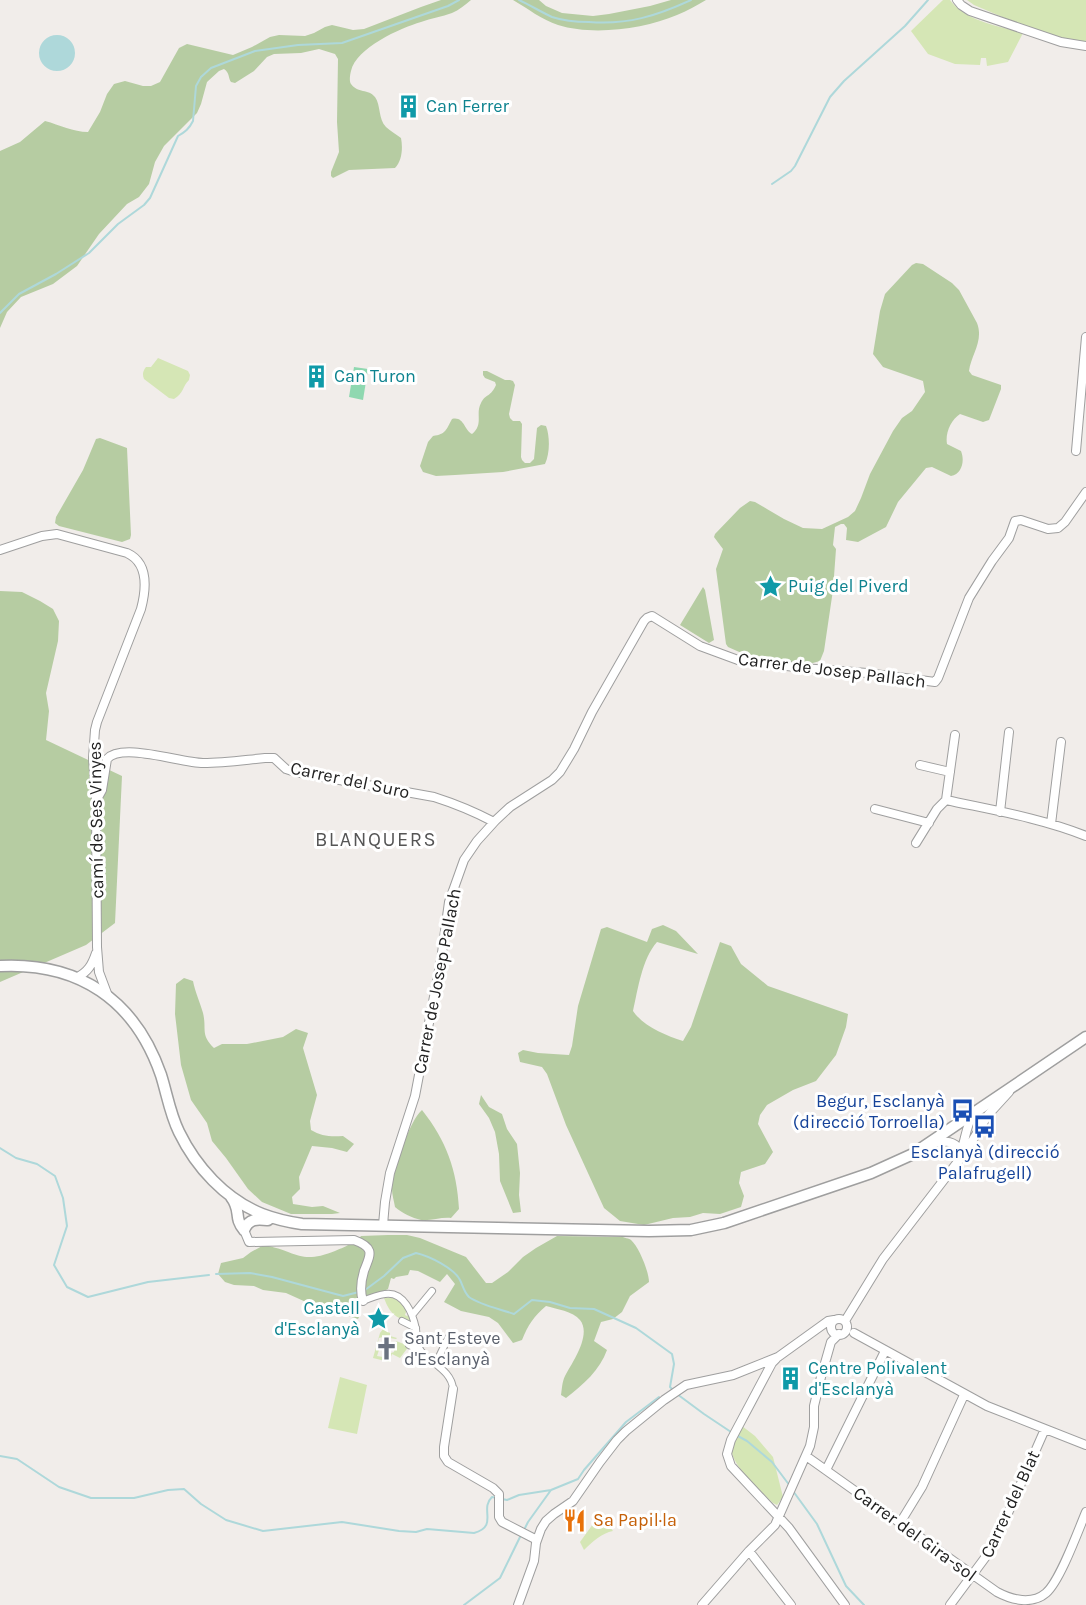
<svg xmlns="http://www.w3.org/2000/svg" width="1086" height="1605" font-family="Karla,sans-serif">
  <rect width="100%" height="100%" fill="#f1edea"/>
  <path fill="#d5e6b5" d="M943,0H950C965,21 999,26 1023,33L1008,62L987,66L986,58H981L980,65L955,64L928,54L911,31Z
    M967,0H1086V44C1047,38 1010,20 974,5Z
    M158,358L188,371L190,375L189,380C182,387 184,393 174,399L169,398L144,379C142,374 143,371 146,367H151Z
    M384,1298C395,1297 401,1299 407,1309L405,1315L407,1316L409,1314L413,1322L411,1323C395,1317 390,1314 384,1298Z
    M383,1329L390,1333V1336L397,1338L396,1339L383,1337L379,1338L377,1346L379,1350L377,1356L389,1358L391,1353L394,1352L396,1341L409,1346L400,1358L392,1354L389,1362L373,1358L380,1333Z
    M340,1377L367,1385L357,1434L328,1428Z
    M742,1426L755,1436L773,1457L783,1497L777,1505L773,1503C762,1492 728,1463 732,1447C733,1440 739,1433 742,1426Z
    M601,1516L613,1531C602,1533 592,1542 584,1550L580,1542L593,1524Z"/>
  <path fill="#b6cca2" d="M441,0H471C465,5 459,10 452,13C442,17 431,18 421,22C400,28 356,48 351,71C350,75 349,81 351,84C357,93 369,89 375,97C381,105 378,119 386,127C390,131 396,134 401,138C403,148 402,161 395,168L349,170L333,178L331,176V172L339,152L337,122L338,59L335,54L319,49L301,53L274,54L267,57L254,71L235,83L231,82C228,78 230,73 224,69L219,71L207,82L201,104L197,113L164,146L155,162L149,184L139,197L127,204L99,234L77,266L53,284L21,297L7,312L0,328V151L20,142L45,121C60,125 73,132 88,132L100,112L107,94L114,84L125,81L143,86H151L160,82L179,48L187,44L233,55L252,47L270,37L279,35L305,36L314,33L325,27L332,25L353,30L364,29L421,7Z
    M513,0H539L546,6L562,13L593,16L609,14L650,6L671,0H706C697,5 687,11 677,15C644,29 593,36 558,25C542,20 527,8 513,0Z
    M916,263L923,264L952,283L959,290L977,323C984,341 971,355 969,371L972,375L1001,385V389L989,420L983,422L960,414C951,420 945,433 947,444L961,451C965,461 962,474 951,476L932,467L926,468L898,502L886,527L858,542L846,540L847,528L844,524H841L835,527L833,545L836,549L833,590L824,651L820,661L809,664L755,659L728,647L726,644L716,569L723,549L714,537L715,534L740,508L750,501L755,502L784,519L803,528L822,529L848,517L855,511L861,498L870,474L893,431L902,418L912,411L925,392L923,381L883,367L873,354L880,311L885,294L912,265Z
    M483,371H487L505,380H510L513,381L515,385L509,414L510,418L513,421H520L522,424L521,457L522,460L525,463H530L534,459L537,428L541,425L546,426C550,436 550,454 545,464L503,472L455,475L436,476L423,472L420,466L428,442L433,436C446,434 446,430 452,419C464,416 464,430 472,434C484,424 475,414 481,403C485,394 491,397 496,385L495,382L485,378L483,375Z
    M100,438L127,448L131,535L130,539L122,542L59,526L55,523L56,517L83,470L96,439Z
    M703,587L705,590L714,640L709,643L680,625Z
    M0,591L22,592L40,601L53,609L59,621L58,641L46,693L49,711L46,740L122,776L115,923L86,945L0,982Z
    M663,925L676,931L698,954L657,942C642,959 638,989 633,1011C644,1027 665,1035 683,1041L691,1027L720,942L731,946L741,964L768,986L848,1014L846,1027L836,1055L816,1081L793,1090L767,1105L760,1115L758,1124L773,1152L765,1164L741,1172L739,1183L744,1196L741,1207L720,1214L703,1213L690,1217L673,1218L644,1225L620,1221L604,1208L566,1125L547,1074L542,1067L520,1062L518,1053L523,1050L538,1053L569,1055L572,1046L578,1006L601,929L607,927L647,942L652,929Z
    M184,978L193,981C195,992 200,1002 203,1013C207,1030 200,1034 214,1048L222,1044H247L283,1037L296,1029L308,1033L303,1048L317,1095L310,1121L311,1130C321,1136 330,1137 343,1136L354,1144L347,1152L332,1148L312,1146L299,1177L300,1189L292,1197L293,1204L312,1207L323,1206L340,1213L332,1214H291L262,1202L248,1189L226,1158L212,1141L207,1123L191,1100L181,1065L175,1014L176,984Z
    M481,1095L489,1107L502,1114L507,1129L517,1144L520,1173L519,1195L521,1212L513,1213L500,1181L499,1154L495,1132L489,1118L479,1104Z
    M422,1110C446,1140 457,1170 459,1209L451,1218C441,1217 431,1221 421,1220C412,1218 402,1213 395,1207C394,1201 392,1195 392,1189C393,1171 409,1121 422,1110Z
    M388,1235H407L420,1238L466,1257L486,1283H492L508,1272L523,1257L536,1248L557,1236L622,1237C623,1237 630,1239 631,1240C639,1247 649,1272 649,1282L630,1296L622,1312L613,1319L601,1322L594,1341L607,1350C600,1370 583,1385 566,1398L561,1395C562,1389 562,1382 565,1376C572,1363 592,1335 580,1320C573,1311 556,1309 546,1306C534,1316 528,1325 522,1340L513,1343L498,1323L489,1317L461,1311L444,1302L455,1284L447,1274L440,1282L418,1271L410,1270L408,1275L396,1277L394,1279L391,1278L388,1289L380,1293L366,1298L360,1304L361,1313L358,1319L342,1314L333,1308L317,1307L286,1293L263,1290L254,1286L234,1285L225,1282L218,1274L221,1263L243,1258L251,1252L264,1245C296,1251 300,1265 335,1251C341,1248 347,1247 352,1242H356L361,1236Z"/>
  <path fill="#8fd8b0" d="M354,367L368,369L363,400L349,397Z"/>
  <path fill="#aed8da" d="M39 53a18 18 0 1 1 36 0a18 18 0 1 1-36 0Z"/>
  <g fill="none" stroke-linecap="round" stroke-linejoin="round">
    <path stroke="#aed8da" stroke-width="2" d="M519,0C530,5 541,12 552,17C564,21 576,22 589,22C628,25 656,16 691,0
      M772,184L791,171L795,166L830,97L844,81L905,26L928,0
      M0,313L19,294L56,274L89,253L118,224L144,205L150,198L178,136C185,132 189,129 193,121L196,86L201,77L211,68L255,51L298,45L342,43L448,6L459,0
      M0,1148L16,1158L37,1164L55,1176L63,1198L67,1226L54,1265L67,1287L88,1297L148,1282L209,1275
      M216,1274L250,1273L272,1277L343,1296L359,1292
      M365,1290L384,1276L403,1258L416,1253C429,1256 454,1268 460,1280C463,1286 464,1292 469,1297C480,1305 500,1309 514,1314L532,1300L550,1302L570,1308L594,1309L636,1328L672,1354L674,1364L670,1387L673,1390
      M677,1394L704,1414L731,1432
      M736,1435L747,1441L772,1462L790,1486
      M0,1456L17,1459L59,1487L91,1498H134L168,1490L184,1489L201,1504L226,1520L263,1531L342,1522L399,1531L416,1532L427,1529L474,1533C499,1526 479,1509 492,1497L507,1500L519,1495L551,1490L578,1479L584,1470L626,1422L659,1397
      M793,1491L817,1524L846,1586L864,1605
      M524,1530L528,1522L551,1490
      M464,1605L500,1578L521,1535"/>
    <defs>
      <path id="pedestrian" d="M363,1301C370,1298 378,1295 385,1294C404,1291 413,1314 416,1329C417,1336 416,1344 421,1351C431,1363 452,1371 453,1389
        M413,1314L432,1291
        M402,1321L416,1328
        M409,1345L420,1350
        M436,1363L448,1338"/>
      <path id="minor" d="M957,0L961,5L970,11L1061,42L1086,46
        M1076,451L1086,337
        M0,550L42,536L57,534L127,553C149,563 146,590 141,609L97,722L95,730L93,758L96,801L97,947L99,972L108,996
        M920,765L950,772
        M946,800L955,735
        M96,801L102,790L107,759C122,742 181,763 203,763C224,763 244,760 265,758H274L286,769L295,772L434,797C456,804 475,812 494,822
        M875,809L929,823
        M1000,812L1009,732
        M1051,824L1061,742
        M916,843L937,809L946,800C992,810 1041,818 1086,836
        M76,978C88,972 92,965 96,953
        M930,1144C940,1142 950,1139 958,1147L957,1155
        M960,1153C966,1140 965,1128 973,1115
        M383,1225L385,1202L390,1173L415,1096L441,960L449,902L464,860L477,841L496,820L510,807L552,780L560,772L574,749L592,712L644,621L647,618L652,616L700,646L738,660L803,668L867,673L935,682L938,678L969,598L992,561L1009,538L1015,521L1021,520L1048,529L1058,528L1065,522L1086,492
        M244,1230L249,1242L354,1240C376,1248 370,1255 364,1271C361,1281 360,1292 363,1301
        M831 1327a8 8 0 1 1 16 0a8 8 0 1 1-16 0Z
        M845,1321L883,1259L966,1151L988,1115L1009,1092
        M854,1333L987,1406L1086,1445
        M776,1359L772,1363L731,1440L727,1454L731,1466L789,1528L845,1605
        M453,1389L444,1447V1456L448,1462L493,1488L499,1494V1517L502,1522L537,1540
        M806,1456L997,1592C1012,1600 1032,1605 1046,1593C1060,1581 1078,1531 1086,1512
        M826,1470L885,1351
        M900,1523L922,1487L964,1395
        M749,1551L791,1605
        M518,1605L534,1561L536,1543L541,1529L546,1521L554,1514L573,1501L600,1462L617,1440L626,1431L664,1400L686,1385L733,1375L778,1357L828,1321L834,1320
        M702,1605L749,1551L775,1525L810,1446L814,1427V1406L821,1377L831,1342L839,1334
        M950,1605L993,1547L1045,1429"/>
      <path id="tertiary" d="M0,966C79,962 135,1000 161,1075C167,1094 170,1114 179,1132C196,1167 225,1199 262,1214C275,1219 288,1222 302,1224L649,1231L691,1230L724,1223L871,1173L913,1154L1086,1037
        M231,1197C242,1211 233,1217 244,1230
        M244,1230C249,1218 257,1219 268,1220"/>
    </defs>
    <use href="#pedestrian" stroke="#9f9f9f" stroke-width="8"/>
    <use href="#minor" stroke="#9f9f9f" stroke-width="10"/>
    <use href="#tertiary" stroke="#9f9f9f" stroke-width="13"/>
    <use href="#pedestrian" stroke="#fff" stroke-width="6"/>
    <use href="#minor" stroke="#fff" stroke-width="8"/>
    <use href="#tertiary" stroke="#fff" stroke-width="10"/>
  </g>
  <defs>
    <symbol id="building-bare" viewBox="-9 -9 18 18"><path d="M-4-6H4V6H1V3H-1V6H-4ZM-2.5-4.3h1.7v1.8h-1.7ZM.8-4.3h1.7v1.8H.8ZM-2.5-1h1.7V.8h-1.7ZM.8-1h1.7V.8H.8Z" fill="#0f9aa8" stroke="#fff" stroke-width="2.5" paint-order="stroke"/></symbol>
    <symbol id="sight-bare" viewBox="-9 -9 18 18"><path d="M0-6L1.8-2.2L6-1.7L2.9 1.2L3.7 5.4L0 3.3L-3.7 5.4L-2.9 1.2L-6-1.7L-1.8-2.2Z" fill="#0f9aa8" stroke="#fff" stroke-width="2.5" paint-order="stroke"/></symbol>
    <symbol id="bus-bare" viewBox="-9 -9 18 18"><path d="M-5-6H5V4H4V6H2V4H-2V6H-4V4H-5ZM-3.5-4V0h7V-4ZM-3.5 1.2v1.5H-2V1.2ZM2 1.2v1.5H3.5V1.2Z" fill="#1a4fb4" stroke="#fff" stroke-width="2.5" paint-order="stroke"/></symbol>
    <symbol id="church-bare" viewBox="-9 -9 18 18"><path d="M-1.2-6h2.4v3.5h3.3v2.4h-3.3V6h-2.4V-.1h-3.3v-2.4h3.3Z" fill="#6b7280" stroke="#fff" stroke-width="2.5" paint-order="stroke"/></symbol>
    <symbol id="restaurant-bare" viewBox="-9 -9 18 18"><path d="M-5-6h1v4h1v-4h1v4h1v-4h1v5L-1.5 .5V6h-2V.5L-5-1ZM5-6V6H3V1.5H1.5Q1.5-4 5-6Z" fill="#e8710a" stroke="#fff" stroke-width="2.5" paint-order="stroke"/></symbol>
  </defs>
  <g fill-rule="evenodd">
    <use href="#building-bare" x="392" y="90" width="33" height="33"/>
    <use href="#building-bare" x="300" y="360" width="33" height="33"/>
    <use href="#sight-bare" x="754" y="570" width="33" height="33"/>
    <use href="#bus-bare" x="946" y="1094" width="33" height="33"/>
    <use href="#bus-bare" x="968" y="1110" width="33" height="33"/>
    <use href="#sight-bare" x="362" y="1302" width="33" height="33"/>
    <use href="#church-bare" x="370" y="1332" width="33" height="33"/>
    <use href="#building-bare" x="774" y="1362" width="33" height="33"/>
    <use href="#restaurant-bare" x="558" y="1504" width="33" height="33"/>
  </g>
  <g text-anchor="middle" stroke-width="6" stroke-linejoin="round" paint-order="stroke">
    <g font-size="18" fill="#0d838f" stroke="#fff" text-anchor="start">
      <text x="426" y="112">Can Ferrer</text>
      <text x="334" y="382">Can Turon</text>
      <text x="788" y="592">Puig del Piverd</text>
      <text x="360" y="1314" text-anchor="end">Castell<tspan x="360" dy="21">d'Esclanyà</tspan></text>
      <text x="808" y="1374">Centre Polivalent<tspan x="808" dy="21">d'Esclanyà</tspan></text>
    </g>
    <g font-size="18" fill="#222" stroke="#fff">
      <text transform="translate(832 670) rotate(7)" y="6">Carrer de Josep Pallach</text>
      <text transform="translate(350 780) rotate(12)" y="6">Carrer del Suro</text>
      <text transform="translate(96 820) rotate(-91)" y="6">camí de Ses Vinyes</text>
      <text transform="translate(437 981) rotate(-79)" y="6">Carrer de Josep Pallach</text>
      <text transform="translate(1010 1504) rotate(-65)" y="6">Carrer del Blat</text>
      <text transform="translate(915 1534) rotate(36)" y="6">Carrer del Gira-sol</text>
    </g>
    <g font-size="18" fill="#164399" stroke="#fff" text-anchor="end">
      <text x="945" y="1107">Begur, Esclanyà<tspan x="945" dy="21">(direcció Torroella)</tspan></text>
      <text x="985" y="1158" text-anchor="middle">Esclanyà (direcció<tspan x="985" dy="21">Palafrugell)</tspan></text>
    </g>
    <g font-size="18" fill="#5b616d" stroke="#fff" text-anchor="start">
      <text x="404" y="1344">Sant Esteve<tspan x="404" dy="21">d'Esclanyà</tspan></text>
    </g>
    <g font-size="18" fill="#c56008" stroke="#fff" text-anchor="start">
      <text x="593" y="1526">Sa Papil·la</text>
    </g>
    <g font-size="20" letter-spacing="1.5" fill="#555" stroke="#fff">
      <text x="376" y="846">BLANQUERS</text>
    </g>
  </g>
</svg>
